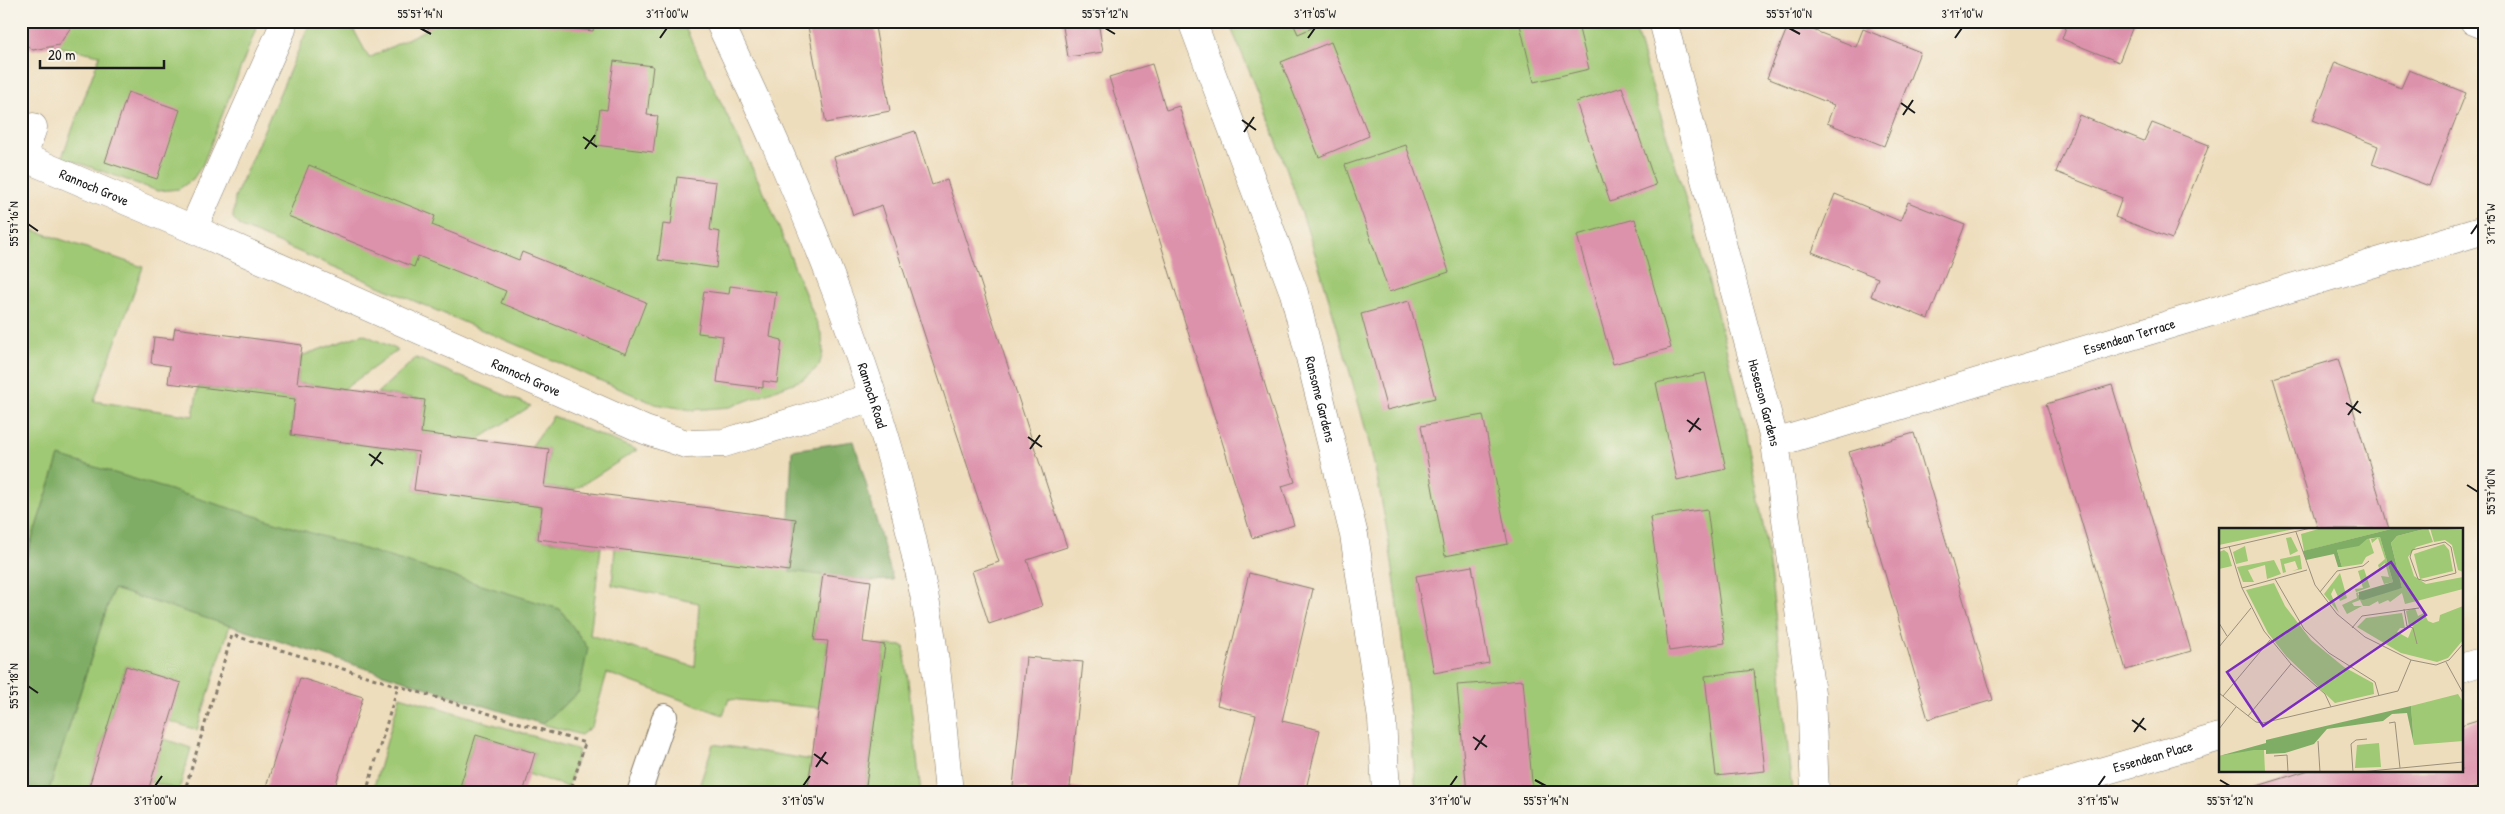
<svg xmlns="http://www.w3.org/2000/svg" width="2505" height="814" font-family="'Patrick Hand',sans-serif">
  <rect width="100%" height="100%" fill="#f7f3e8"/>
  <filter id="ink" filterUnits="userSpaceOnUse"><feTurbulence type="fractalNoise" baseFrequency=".02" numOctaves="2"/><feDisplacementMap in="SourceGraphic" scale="10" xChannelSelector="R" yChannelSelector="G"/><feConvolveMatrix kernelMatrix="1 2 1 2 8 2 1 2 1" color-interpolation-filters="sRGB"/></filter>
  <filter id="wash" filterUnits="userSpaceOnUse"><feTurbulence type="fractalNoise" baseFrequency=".0096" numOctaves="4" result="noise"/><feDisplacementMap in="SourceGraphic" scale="20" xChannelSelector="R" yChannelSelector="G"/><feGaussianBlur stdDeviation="1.12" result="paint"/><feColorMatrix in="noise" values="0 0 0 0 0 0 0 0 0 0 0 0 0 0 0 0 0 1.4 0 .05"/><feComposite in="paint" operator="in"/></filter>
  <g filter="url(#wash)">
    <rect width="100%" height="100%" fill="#eeddbc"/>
    <path fill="#a0c975" stroke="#5e7248" d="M21,21H259L203,164L193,179L179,189L158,191L62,157L100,55L21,39Z
      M311,21H349L369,58L427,29L423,21H682L769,203L822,336L823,352L819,366L804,379L730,407L692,410L655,404L241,227L233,218L235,197Z
      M1228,21H1633C1680,184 1733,345 1761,513C1777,605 1783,699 1792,793H1416C1407,680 1397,565 1372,455C1365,425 1356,395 1348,366C1316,249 1277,132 1228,21Z
      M21,226L143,267L94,401L193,416L198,387L295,399L291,435L419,452L414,490L542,507L538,539L601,547L590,635L695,667L699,603L612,585L615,548L823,574L814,639L828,641L819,708L729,699L723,715L607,673L592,726L581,735L542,724L579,692L59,457L21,573Z
      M363,334L398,350L344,389L297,383L301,356Z
      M416,358L531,406L477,440L421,433L425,400L377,393Z
      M553,416L637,450L574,490L544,487L549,449L531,447Z
      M113,589L230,625L197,730L169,721L180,683L126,666L87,793H48Z
      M885,645L904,646L921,793H865Z
      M400,696L579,750L568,787L528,774L535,753L476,735L458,793H372Z
      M164,739L191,748L179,790L150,782Z
      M713,744L812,760L807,793H697Z"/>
    <path fill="#80ad66" stroke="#4e6441" d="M854,441L893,580L871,581L789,571L796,520L789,519L792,450Z
      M59,456L560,609L588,648L579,692L542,724L113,589L48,793H21V573Z"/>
    <g id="blocks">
      <path fill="#dd92ac" d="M21,21H73V24L59,45L33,50L21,41Z
        M423,21H440L427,29Z
        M536,21H595L593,31L535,24Z
        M807,21H874L890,111L826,123Z
        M1062,21H1098L1103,52L1068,57Z
        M1292,21H1328L1298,34Z
        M1519,21H1577L1589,69L1534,82Z
        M1790,21L1856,47L1863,29L1920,52L1884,146L1827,123L1834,105L1767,78Z
        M2068,21H2135L2119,62L2062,39Z
        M1331,42L1369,136L1319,157L1281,62Z
        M614,61L653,66L647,115L658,116L653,152L595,145L600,109L607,110Z
        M2335,62L2401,88L2409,70L2466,93L2429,186L2372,164L2378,146L2313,120Z
        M1152,64L1166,110L1179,106L1295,482L1282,486L1294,525L1252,538L1109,77Z
        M1622,87L1656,185L1610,202L1576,102Z
        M128,92L180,110L157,179L105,162Z
        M2079,115L2144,141L2152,123L2209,145L2172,239L2115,217L2122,198L2056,172Z
        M915,131L932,185L947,180L1067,547L1027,560L1042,606L989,624L972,571L999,562L882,205L853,215L834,157Z
        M1406,145L1449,272L1389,292L1345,165Z
        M309,165L435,216L432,225L519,260L522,252L646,302L626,354L501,303L506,291L418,256L414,267L288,216Z
        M677,177L716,182L710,230L720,232L716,268L658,260L663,224L671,225Z
        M1835,194L1900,221L1908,202L1965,225L1928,319L1871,296L1878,278L1812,252Z
        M1635,219L1671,348L1613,364L1577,235Z
        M730,286L776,292L770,337L782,340L777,383L763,381V388L717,382L723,336L698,333L704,291L729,294Z
        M1409,301L1435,398L1387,410L1361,314Z
        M2484,315V332H2483L2478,316Z
        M175,328L302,345L297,383L425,400L421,433L549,449L544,487L796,519L789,571L538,539L542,507L414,490L419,452L291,435L295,399L168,383L170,366L151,363L154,337L173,339Z
        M2338,359L2389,529H2318L2273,378Z
        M1705,373L1726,469L1677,480L1656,383Z
        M2112,385L2191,651L2126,670L2046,404Z
        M1483,415L1508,544L1445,556L1421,426Z
        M1914,433L1993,700L1928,719L1849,452Z
        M1707,509L1725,643L1669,651L1650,517Z
        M1472,566L1489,663L1434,673L1416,576Z
        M1249,573L1313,589L1282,721L1320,730L1305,793H1237L1256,715L1217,705Z
        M823,574L871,581L863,642L885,645L865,793H807L828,641L814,640Z
        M1026,657L1083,662L1070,787L1085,789L1084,793H1026L1027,788L1013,787Z
        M126,666L181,683L148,791L87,793Z
        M1754,670L1765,771L1716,776L1705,676Z
        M300,678L363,697L333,793H264Z
        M1523,680L1533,793H1467L1457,685Z
        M2484,718V785L2458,793H2235L2309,770H2461V725Z
        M476,735L535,753L523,793H458Z"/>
    </g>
  </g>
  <g filter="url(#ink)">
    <use href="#blocks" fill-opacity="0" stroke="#857c6c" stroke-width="1"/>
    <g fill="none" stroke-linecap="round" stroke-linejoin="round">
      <defs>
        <path id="lane" d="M639,793L665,716"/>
        <g id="street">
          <path id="s1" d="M719,21C804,199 880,381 920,575C936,647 942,720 949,793"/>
          <path id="s2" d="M1192,21L1294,293L1354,535L1382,719L1386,793"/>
          <path id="s3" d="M1663,21L1775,443L1811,693L1815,793"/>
          <path d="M2474,21L2484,25"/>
          <path id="s4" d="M33,127L23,157L193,229L645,430L686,444L724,443L873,397"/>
          <path d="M193,229L282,29L281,21"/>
          <path id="s5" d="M1775,443L2484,230"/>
          <path d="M2461,668L2484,661"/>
          <path id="s6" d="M2028,793L2220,737"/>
        </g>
      </defs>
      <use href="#lane" stroke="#857c6c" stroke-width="26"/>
      <use href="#street" stroke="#857c6c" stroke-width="29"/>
      <path stroke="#857c6c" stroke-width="3" stroke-dasharray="4 4" stroke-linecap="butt" d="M184,793L232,635L585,743L570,793
        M366,793L398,686"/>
      <use href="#lane" stroke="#fff" stroke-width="24"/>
      <use href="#street" stroke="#fff" stroke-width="28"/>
    </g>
  </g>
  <path fill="none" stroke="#1c1c1c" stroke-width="2" d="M420,28L431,34M1105,28L1115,34M1789,28L1800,34M660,38L667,28M1308,38L1315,28M1955,38L1962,28M1901,103L1915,113M1903,115L1913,100M1242,120L1256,130M1244,132L1254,117M583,137L597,147M585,149L595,135M28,224L38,231M2471,234L2478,224M2346,403L2361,413M2348,415L2358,401M1687,420L1701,430M1689,432L1699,418M1028,437L1042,447M1030,449L1040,435M369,454L383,464M371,466L381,452M2467,485L2478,492M28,686L38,693M2132,720L2146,730M2134,732L2144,718M1473,737L1487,747M1475,750L1485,735M814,754L828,764M816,767L826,752M1535,780L1546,786M2220,780L2230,786M155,786L162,776M803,786L810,776M1450,786L1457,776M2098,786L2105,776"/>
  <g text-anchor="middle" stroke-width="5" stroke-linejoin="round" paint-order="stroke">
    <g font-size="14" fill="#1c1c1c" stroke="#f7f3e8">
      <text dy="5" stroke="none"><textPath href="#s4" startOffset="109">Rannoch Grove</textPath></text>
      <text dy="5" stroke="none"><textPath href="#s5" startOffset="370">Essendean Terrace</textPath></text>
      <text dy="5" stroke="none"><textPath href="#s4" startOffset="581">Rannoch Grove</textPath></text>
      <text dy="5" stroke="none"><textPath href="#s1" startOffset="405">Rannoch Road</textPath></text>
      <text dy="5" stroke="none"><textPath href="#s2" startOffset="400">Ransome Gardens</textPath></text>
      <text dy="5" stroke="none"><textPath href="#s3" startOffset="395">Hoseason Gardens</textPath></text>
      <text dy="5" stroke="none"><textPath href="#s6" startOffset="130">Essendean Place</textPath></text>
    </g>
  </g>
  <g transform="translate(2219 528)">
    <rect width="244" height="244" fill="#eeddbc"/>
    <path d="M0,0H80L0,17ZM103,0H176L85,23L82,6ZM209,0L214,14L197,19L189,29L195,48L207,56L244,49V61L186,76L183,65L171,74L169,72L160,76L159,73L150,78H144L141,72L133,75L135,78H143L128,86L123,77L138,70L137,65L140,64L139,67L183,60L172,15L178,8ZM211,0L244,2V44L239,42L233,17L226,12L215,14ZM72,9L79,23L71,27L67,10ZM161,9L174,54L165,56L162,48L170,49L166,35L160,40L159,37L166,31L159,10L153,15L152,11ZM150,10L155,25L147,29L143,36L123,39L118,22ZM225,16L230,22L234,43L201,51L195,26ZM26,18L29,33L17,36L14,24ZM5,22L9,25L13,38L0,41V24ZM81,27L83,41L73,43L79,41L76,33L65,36L67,44L64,45L61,31ZM55,32L62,46L48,51L46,37L29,42L35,54H24L18,39ZM145,41L151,59L137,64L136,61L144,60L139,43ZM121,45L128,70L121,73L115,60L112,66L120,85L105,66ZM55,55L66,78L92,112L125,139L154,155L155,166L116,175L67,128L49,105L27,62ZM244,78V112L229,130L218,134L182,125L138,99L147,90L183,85L186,100H181L178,104L189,110L194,98H190L187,83L196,80L199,88L205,85L209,93L214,95L220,93L221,87ZM239,166L244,174V213L195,217L192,178ZM160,215L162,239L136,240L138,217ZM29,222H45L46,244H0V228Z" fill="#a0c975"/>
    <path d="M176,0H209L178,8L172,15L183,60L144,72L140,71V64L174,54L161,9L148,11L140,18L118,22L123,39H119L115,26L87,32L84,23ZM192,178L195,217L188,185L173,186L164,193L108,201L95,216L66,225L47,226V222H35L0,228L47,215V212Z" fill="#80ad66"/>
    <path fill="none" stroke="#9a907c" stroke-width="1" d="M77,4L96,57L118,86L146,109L192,132L217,137L230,132L244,116M226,14L232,19L237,45L206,53L199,51L191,29L193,22ZM10,18L23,60L45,103L72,136L106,166L112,179M0,21L92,0M56,51L85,101L110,125L156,154L160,168M23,60L88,42M101,64L118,43L144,38L150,33M185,81L188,98L194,100L198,116M0,95L8,108M133,100L143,88L200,80M0,119L32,80M227,134L244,165M0,165L37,194L44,195L179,163L192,132M4,168L51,112M29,188L72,136M170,195L176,194L181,240M0,201L17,179M99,213L101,244M55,228L68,227L69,244M134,244L132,216L137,212L148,211M141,244L244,234"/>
    <path fill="#7b2cbf" fill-opacity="0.15" stroke="#7b2cbf" stroke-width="2.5" d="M172,34L207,87L44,198L8,144Z"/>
    <rect width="244" height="244" fill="none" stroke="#1c1c1c" stroke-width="2.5"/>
  </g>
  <rect width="2505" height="814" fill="none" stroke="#f7f3e8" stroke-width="55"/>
  <path d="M40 60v8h124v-8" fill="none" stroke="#1c1c1c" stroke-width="2.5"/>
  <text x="48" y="60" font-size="15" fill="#1c1c1c" stroke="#f7f3e8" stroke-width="4" paint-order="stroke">20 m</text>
  <rect x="28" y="28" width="2450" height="758" fill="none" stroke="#1c1c1c" stroke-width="2"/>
  <g font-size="12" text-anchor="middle" fill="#1c1c1c">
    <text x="420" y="18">55°57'14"N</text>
    <text x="667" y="18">3°17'00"W</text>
    <text x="1105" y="18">55°57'12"N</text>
    <text x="1315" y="18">3°17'05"W</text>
    <text x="1789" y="18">55°57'10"N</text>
    <text x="1962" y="18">3°17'10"W</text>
    <text transform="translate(2491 224) rotate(-90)" y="4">3°17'15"W</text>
    <text transform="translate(14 224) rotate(-90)" y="4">55°57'16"N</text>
    <text transform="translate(2491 492) rotate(-90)" y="4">55°57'10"N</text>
    <text transform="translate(14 686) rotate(-90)" y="4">55°57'18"N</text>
    <text x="155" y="805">3°17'00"W</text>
    <text x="803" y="805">3°17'05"W</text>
    <text x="1450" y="805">3°17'10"W</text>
    <text x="1546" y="805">55°57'14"N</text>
    <text x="2098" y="805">3°17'15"W</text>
    <text x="2230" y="805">55°57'12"N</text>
  </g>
</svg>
